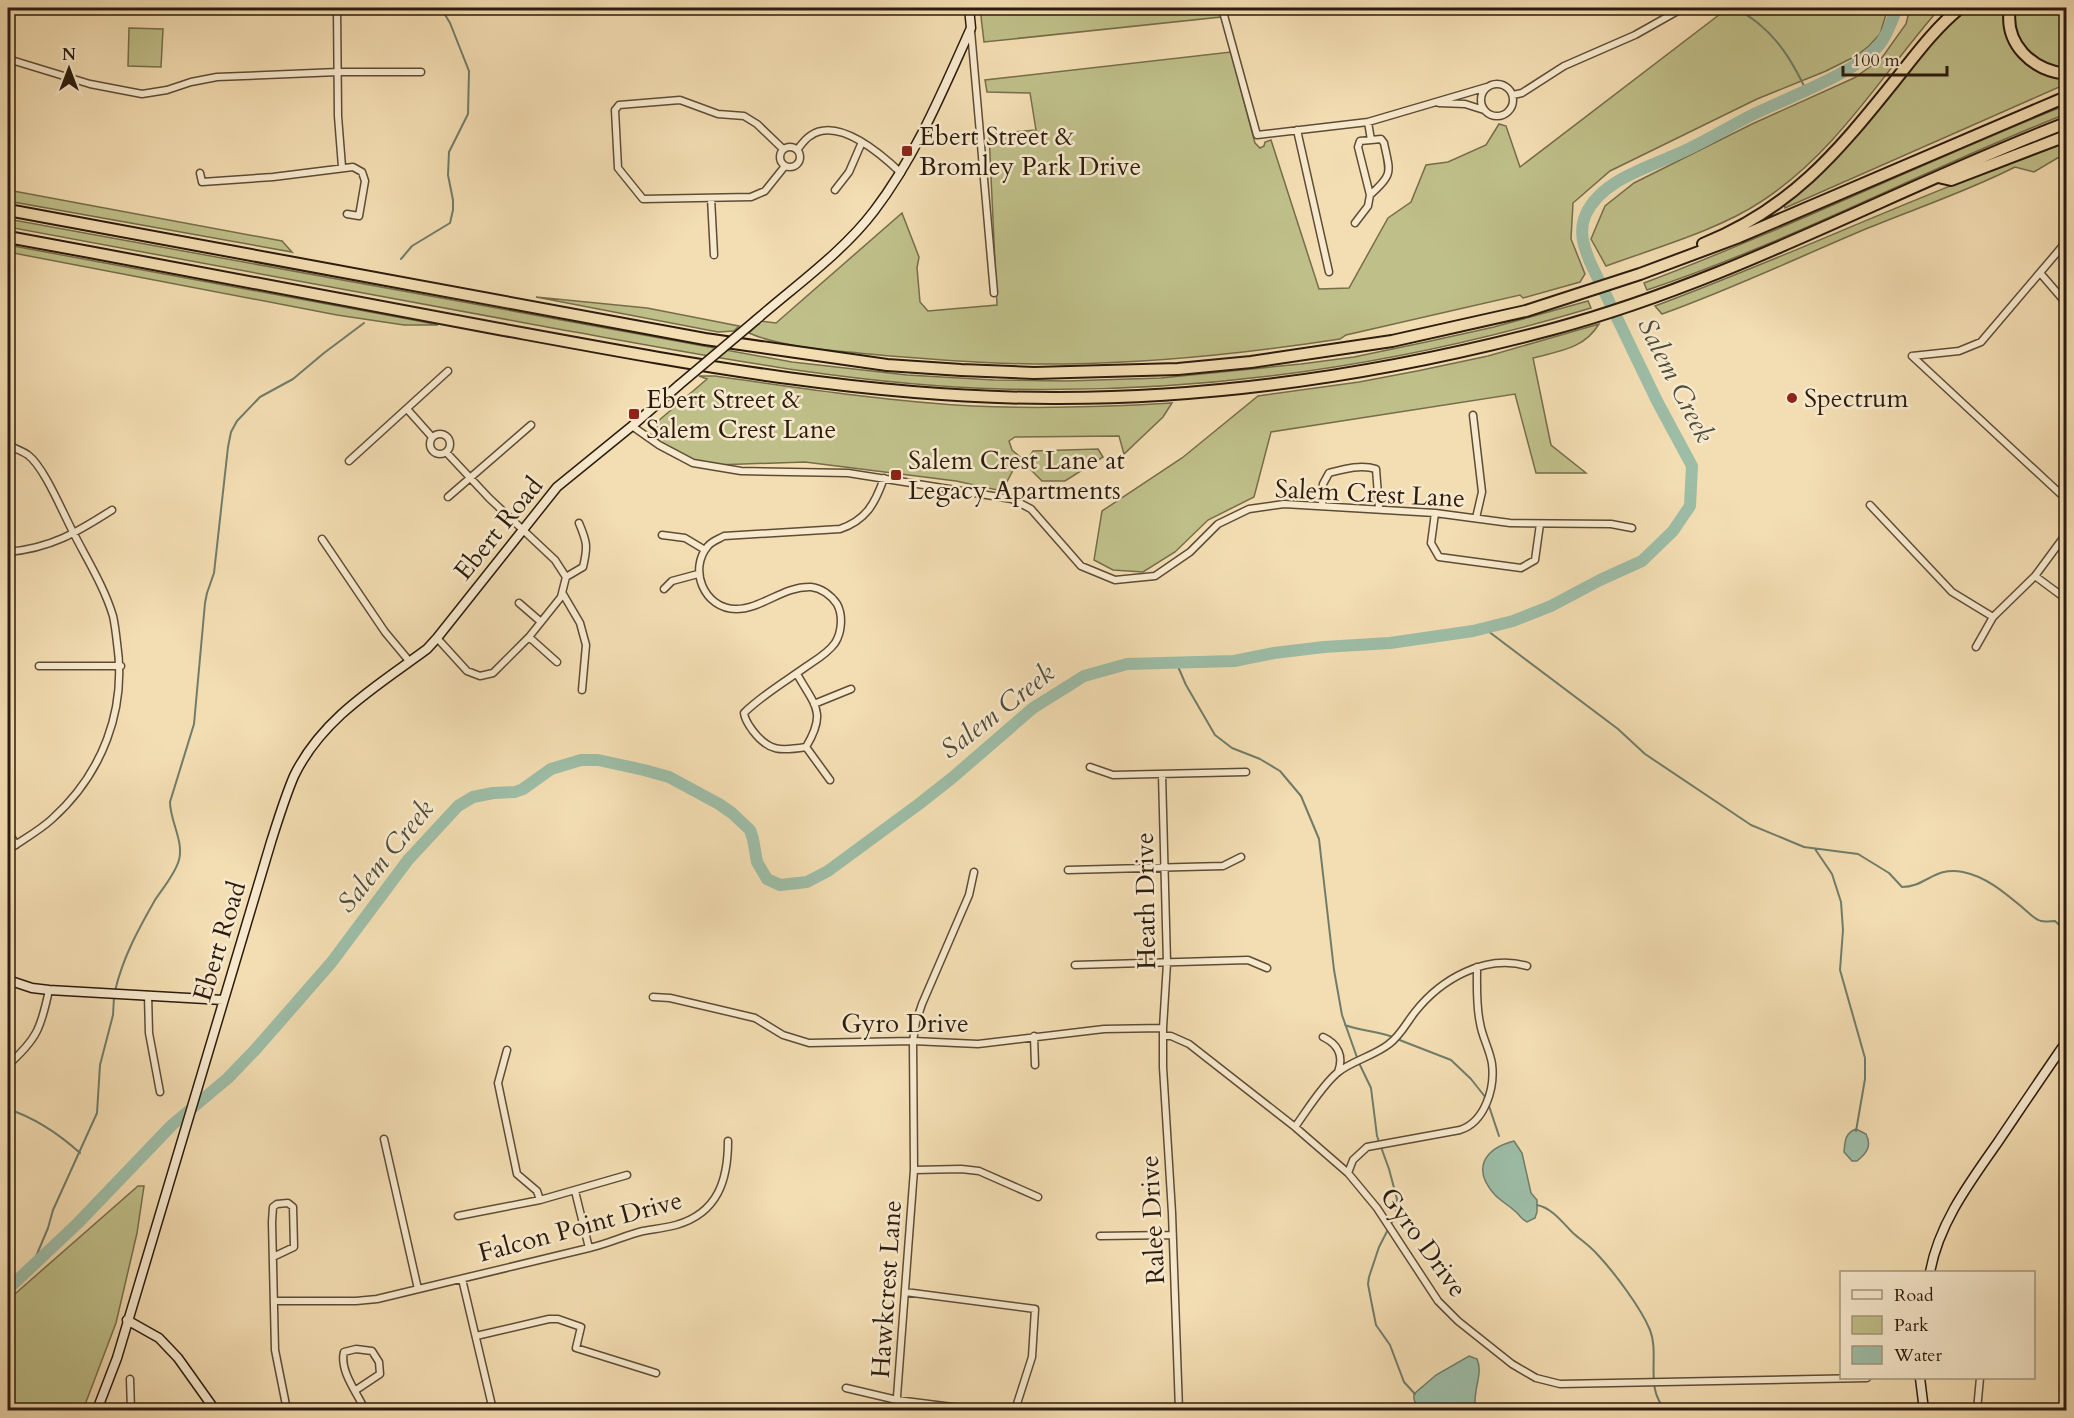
<svg xmlns="http://www.w3.org/2000/svg" width="2074" height="1418" font-family="Cardo,serif">
  <rect width="100%" height="100%" fill="#f3ddb2"/>
  <filter id="stains"><feTurbulence type="fractalNoise" baseFrequency=".00333" numOctaves="4"/><feColorMatrix values="0 0 0 0 .2 0 0 0 0 .09 0 0 0 0 .02 0 0 0 .5 -.17"/></filter>
  <radialGradient id="worn" r=".72"><stop offset=".6" stop-color="#630" stop-opacity="0"/><stop offset="1" stop-color="#630" stop-opacity=".3"/></radialGradient>
  <path fill="#bfbf89" stroke="#766d4b" stroke-width="1.5" d="M980,8H1219L1221,17L984,42Z
    M1728,8H1888L1880,34L1869,46L1856,56L1826,71L1757,99L1610,171L1573,203L1571,239L1585,274L1580,282L1523,298L1520,295L1346,335L1340,339C1249,353 1156,363 1064,364C999,365 934,360 869,354C832,350 783,348 749,333L761,321L776,323L902,213L919,257L917,268L920,302L928,311L997,305L989,134L1036,130L1030,93L987,92L985,80L1231,52L1255,143L1260,148L1264,146L1265,142L1271,140L1319,289L1349,288L1388,218L1411,202L1426,165L1448,162L1486,145L1499,124L1506,126L1520,167Z
    M1910,8H1940C1882,74 1837,152 1762,201C1719,230 1655,248 1606,266L1591,239L1605,206L1634,183L1752,124L1854,78L1881,59L1906,24Z
    M1966,8H2008L2011,41L2066,79V84L1785,208L1784,204C1803,189 1822,173 1839,155C1884,108 1918,52 1966,8Z
    M2015,8H2066V70C2032,63 2012,44 2015,8Z
    M129,28L163,29L161,67L128,66Z
    M2066,105V114C1925,169 1791,242 1647,290L1644,283C1787,229 1924,162 2066,105Z
    M2066,143V153L2034,172L2015,167C1968,191 1917,208 1868,228C1799,257 1732,289 1662,314L1655,306C1793,255 1927,190 2066,143Z
    M8,190L282,241L292,252L8,201Z
    M8,219L792,362L907,375L994,380L1066,381L1161,378L1301,364L1354,357L1426,342L1494,327L1588,301L1591,308C1399,366 1202,394 1002,389C848,385 698,354 547,327C367,293 187,260 8,227Z
    M8,245L424,322L438,325H404L337,315L8,252Z
    M536,297L647,308L739,326L734,331L718,332Z
    M1599,324C1584,349 1559,351 1533,358L1551,445L1586,473H1536L1515,394L1271,432L1254,497L1208,520L1175,552L1143,572L1113,570L1094,560L1102,511L1182,458L1258,396L1359,382L1417,371L1488,356Z
    M699,376H715C800,388 886,401 972,406C1039,409 1106,407 1172,403L1163,417L1124,454L1119,436L1015,437L1009,441L1012,450L1020,457L1002,491L956,481L805,462L715,465L678,459L659,449L657,422L707,379Z
    M1098,449L1103,457L1065,481H1042L1025,464L1033,451Z
    M138,1186H144L137,1233L116,1323L83,1410H8V1300Z"/>
  <path fill="#9dbda7" stroke="#707c69" stroke-width="1.5" d="M1856,1129L1866,1134C1872,1146 1867,1153 1857,1161H1852L1844,1152C1845,1141 1845,1133 1856,1129Z
    M1514,1141L1522,1153L1531,1193L1537,1200V1212L1535,1218L1527,1222C1522,1219 1521,1217 1517,1213C1510,1206 1502,1202 1495,1195C1472,1170 1483,1149 1514,1141Z
    M1469,1356L1477,1359C1484,1374 1471,1394 1476,1410H1423C1417,1405 1413,1403 1414,1394L1436,1375Z"/>
  <g fill="none" stroke-linecap="round" stroke-linejoin="round">
    <path stroke="#707c69" stroke-width="2" d="M1736,8C1743,13 1752,18 1759,24C1781,42 1794,65 1806,90
      M401,259L412,246L450,223L453,210V200L448,175L449,152L468,114L469,71L450,23L441,8
      M1484,628L1618,729L1645,754L1751,825L1804,847L1858,854L1889,873L1902,887C1926,887 1934,866 1963,872C1987,877 2005,893 2023,908C2028,912 2035,920 2041,921C2046,922 2051,921 2055,921L2066,931V937
      M1176,662L1186,685L1215,735L1232,748L1260,759L1280,771L1301,796L1319,839L1334,970L1342,1015L1359,1063L1371,1088L1377,1136L1389,1169L1397,1199L1396,1214L1379,1247L1369,1277L1368,1284L1371,1300L1376,1325L1390,1345L1404,1382L1415,1394
      M1815,849L1832,874L1841,902L1843,930L1840,970L1865,1058V1079L1856,1131
      M115,991C123,957 138,930 155,900C163,888 175,874 179,860C184,841 170,821 170,802L194,724L205,603L207,593L214,573L228,447L231,432L237,421L260,397L293,379L324,353L364,323
      M1345,1025C1361,1031 1377,1031 1393,1037
      M1397,1039L1451,1060L1471,1079L1486,1098
      M1488,1103L1499,1136
      M8,1109C35,1118 59,1134 80,1153
      M1537,1205C1552,1208 1562,1222 1573,1233C1581,1240 1590,1246 1597,1254C1614,1272 1641,1308 1650,1330C1660,1355 1644,1389 1666,1410
      M32,1266L48,1228L53,1210L97,1113L100,1065L113,1015L114,997"/>
    <path stroke="#9dbda7" stroke-width="12" d="M8,1289L78,1223L172,1125L228,1078L255,1050L331,963L408,860L458,806L473,797L493,793L515,792L523,789L551,769L581,760H598L644,770L669,777L719,804L732,813L750,830L753,839L757,862L767,879L780,885L807,882L828,871L919,804L952,778L1033,708L1084,676L1127,664L1234,661L1274,653L1324,647L1390,643L1473,631L1513,621L1551,606L1600,580L1642,561L1673,531L1690,506L1692,466L1657,401L1590,262C1584,247 1578,231 1586,214C1601,181 1644,169 1675,155C1702,144 1726,128 1752,115C1786,98 1857,73 1880,44C1888,34 1892,20 1897,8"/>
    <defs>
      <path id="street" d="M337,8L338,116L342,167
        M1222,8L1257,135L1368,122L1487,87
        M971,31L994,293
        M8,59L90,84L142,94L167,90L191,82L217,77L338,72H421
        M1481 100a16 16 0 1 1 32 0a16 16 0 1 1-32 0Z
        M1513,95L1522,93L1564,66L1635,35L1683,8
        M1439,103L1465,104L1484,110
        M1297,130L1329,272
        M780 157a10 10 0 1 1 20 0a10 10 0 1 1-20 0Z
        M783,149L757,124L744,116L718,114L680,100L619,105L615,110L618,168L643,199L751,197L765,191L785,166
        M797,150C801,145 805,139 810,136C838,116 882,155 901,173
        M200,173L202,182L273,177L353,167L362,172L365,181L359,216L347,214
        M835,190L849,172L862,142
        M1370,195C1394,174 1390,172 1384,143L1381,139L1371,140
        M711,198L714,255
        M1355,223L1368,206L1370,195L1358,147L1360,141L1371,140L1368,122
        M2041,274L2066,303
        M1912,356L2066,499
        M1912,356L1959,351L1981,342L2066,242
        M407,409L432,437
        M1473,415L1482,492L1476,518
        M632,426L659,445L693,463L741,471L848,473L1012,499L1031,509L1081,566L1115,580L1155,576L1190,552L1218,524L1249,509L1284,504L1435,513L1510,523L1611,524L1632,528
        M430 444a10 10 0 1 1 20 0a10 10 0 1 1-20 0Z
        M8,445C14,448 22,451 28,455C44,467 62,511 72,530C86,558 104,586 113,616C115,625 116,634 117,643C127,710 102,774 52,819C39,831 22,840 8,850
        M349,461L448,371
        M448,497L531,425
        M1322,505L1323,484L1329,473C1344,469 1361,464 1376,469L1379,508
        M1870,505L1952,592L1993,617
        M1435,513L1431,543L1439,557L1521,568L1535,560L1540,524
        M662,535L685,538L705,550
        M322,539L385,632L410,662
        M8,552C51,548 76,533 112,510
        M2035,576L2066,599
        M566,577L583,567C588,546 587,542 579,523
        M664,589L672,581L698,574
        M563,594L580,623L586,645L582,690
        M519,603L541,622
        M529,637L557,662
        M437,638L467,671L480,676L493,673L529,637L561,597L566,577L555,560L489,498L446,452
        M1976,647L1993,617L2035,576L2066,534
        M39,666H121
        M797,674C815,706 827,712 806,747C781,751 769,752 753,731C749,725 745,721 744,713C762,695 786,681 807,666C816,660 828,653 835,643C842,632 843,615 837,604C831,595 821,588 811,587C783,586 762,609 736,609C704,609 688,569 708,546C712,541 719,539 724,536L840,529C866,520 875,504 884,478
        M814,704L851,689
        M806,747L830,780
        M1090,767L1113,775L1246,772
        M1162,774L1167,963L1163,1028V1067L1172,1213L1179,1410
        M8,831L16,845
        M1068,870L1223,866L1241,857
        M1075,965L1248,960L1267,968
        M148,995L149,1033L160,1092
        M653,997L670,998L755,1018L783,1035L809,1043L913,1041L978,1044L1104,1029L1163,1028
        M1034,1036L1035,1065
        M1163,1036H1171L1189,1044L1295,1127L1348,1173L1377,1208L1438,1301L1458,1321L1512,1364L1536,1378L1560,1384L1867,1378
        M1323,1037C1338,1044 1344,1056 1338,1072
        M507,1050L498,1083L517,1174L537,1191L540,1200
        M8,1065C37,1039 41,1028 49,990
        M1295,1127C1308,1109 1321,1087 1337,1073C1351,1061 1374,1056 1389,1044C1400,1036 1407,1022 1415,1012C1441,979 1485,954 1527,966
        M384,1139L418,1289
        M914,1170L961,1169L979,1171L1038,1197
        M1348,1173L1353,1160L1367,1147L1460,1130C1485,1122 1495,1088 1492,1064C1490,1050 1482,1037 1480,1023C1476,1005 1477,986 1477,967
        M575,1191L589,1248
        M458,1216L540,1200L627,1175
        M1100,1236L1172,1235
        M273,1257L294,1247L293,1207L288,1203L277,1204L273,1207L272,1222L275,1350L287,1410
        M462,1279L493,1410
        M905,1292L1035,1309L1032,1357L1015,1410
        M274,1301H356L377,1299L589,1248C608,1244 626,1235 643,1231C654,1229 665,1228 676,1225C718,1213 728,1180 728,1141
        M476,1336L549,1319H558L581,1327L576,1348L656,1373
        M130,1379L131,1410
        M846,1388L897,1400L976,1410
        M356,1390L380,1374L379,1362L372,1351L356,1349L344,1352C339,1371 358,1394 365,1410
        M896,1410L914,1170L913,1041L916,1022L922,1004L969,895L974,872
        M1977,1410L1980,1378"/>
      <path id="secondary" d="M756,320C795,286 843,252 874,211C916,156 943,90 971,28L969,8
        M8,980L32,988L49,990L223,1000
        M1930,1272C1939,1223 1970,1182 1998,1142C2021,1108 2043,1075 2066,1042
        M127,1320L159,1338L178,1358L215,1410
        M1920,1378L1924,1410
        M97,1410L117,1358L271,842C278,820 285,797 294,776C322,718 377,686 427,649L437,638L557,487L632,426L679,385"/>
      <path id="highway" d="M2010,8C2004,44 2032,70 2066,74
        M1938,177L1951,180L2066,136
        M8,210L705,339L887,365L961,370L1034,373L1178,369L1251,362L1392,341L1526,311L1640,274L1739,237L2066,97
        M8,237C172,267 336,298 499,329C684,363 870,399 1059,398C1226,398 1391,372 1553,329C1732,281 1894,189 2066,123
        M1703,244C1790,209 1836,154 1893,83C1914,57 1934,29 1960,8"/>
    </defs>
    <use href="#street" stroke="#5e4c36" stroke-width="9"/>
    <use href="#secondary" stroke="#2c1b0d" stroke-width="11"/>
    <use href="#highway" stroke="#2c1b0d" stroke-width="14"/>
    <use href="#street" stroke="#f7e9cd" stroke-width="6"/>
    <use href="#secondary" stroke="#f7e9cd" stroke-width="8"/>
    <use href="#highway" stroke="#f3ddb2" stroke-width="10"/>
    <defs>
      <path id="secondary-bridge" d="M679,385L756,320"/>
    </defs>
    <use href="#secondary-bridge" stroke="#2c1b0d" stroke-width="11" stroke-linecap="butt"/>
    <use href="#secondary-bridge" stroke="#f7e9cd" stroke-width="8"/>
  </g>
  <g fill="#8f2418" stroke="#f7e9cd" stroke-width="2">
    <rect x="901" y="145" width="12" height="12" rx="3"/>
    <circle cx="1792" cy="398" r="6"/>
    <rect x="628" y="408" width="12" height="12" rx="3"/>
    <rect x="890" y="469" width="12" height="12" rx="3"/>
  </g>
  <g text-anchor="middle" stroke-width="5" stroke-linejoin="round" paint-order="stroke">
    <g font-size="26" fill="#2c1b0d" stroke="#f7e9cd" text-anchor="start">
      <text x="919" y="145">Ebert Street &amp;<tspan x="919" dy="30">Bromley Park Drive</tspan></text>
      <text x="1804" y="407">Spectrum</text>
      <text x="646" y="408">Ebert Street &amp;<tspan x="646" dy="30">Salem Crest Lane</tspan></text>
      <text x="908" y="469">Salem Crest Lane at<tspan x="908" dy="30">Legacy Apartments</tspan></text>
    </g>
    <g font-size="26" fill="#2c1b0d" stroke="#f7e9cd">
      <text transform="translate(1370 493) rotate(3)" y="9">Salem Crest Lane</text>
      <text transform="translate(498 528) rotate(-51)" y="9">Ebert Road</text>
      <text transform="translate(1145 901) rotate(-91)" y="9">Heath Drive</text>
      <text transform="translate(219 941) rotate(-73)" y="9">Ebert Road</text>
      <text x="905" y="1032">Gyro Drive</text>
      <text transform="translate(1152 1220) rotate(-93)" y="9">Ralee Drive</text>
      <text transform="translate(580 1226) rotate(-15)" y="9">Falcon Point Drive</text>
      <text transform="translate(1424 1242) rotate(54)" y="9">Gyro Drive</text>
      <text transform="translate(886 1289) rotate(-86)" y="9">Hawkcrest Lane</text>
    </g>
    <g font-size="27" font-style="italic" fill="#4e4c3b" stroke="#f7e9cd">
      <text transform="translate(1676 380) rotate(63)" y="9">Salem Creek</text>
      <text transform="translate(997 711) rotate(-38)" y="9">Salem Creek</text>
      <text transform="translate(385 856) rotate(-51)" y="9">Salem Creek</text>
    </g>
  </g>
  <rect width="2074" height="1418" fill="none" stroke="#f3ddb2" stroke-width="30"/>
  <rect x="9" y="9" width="2056" height="1400" fill="none" stroke="#2c1b0d" stroke-width="3"/>
  <rect x="15" y="15" width="2044" height="1388" fill="none" stroke="#2c1b0d" stroke-width="1.5"/>
  <rect x="1840" y="1271" width="195" height="108" fill="#f7e9cd" stroke="#a69780" stroke-width="1.5"/>
  <rect x="1852" y="1290" width="30" height="9" fill="#f7e9cd" stroke="#a69780" stroke-width="1.5"/>
  <text x="1894" y="1301" font-size="18" fill="#2c1b0d">Road</text>
  <rect x="1852" y="1316" width="30" height="18" fill="#bfbf89" stroke="#a69780" stroke-width="1.5"/>
  <text x="1894" y="1331" font-size="18" fill="#2c1b0d">Park</text>
  <rect x="1852" y="1346" width="30" height="18" fill="#9dbda7" stroke="#a69780" stroke-width="1.5"/>
  <text x="1894" y="1361" font-size="18" fill="#2c1b0d">Water</text>
  <g transform="translate(69 69)" stroke="#f7e9cd" stroke-width="4.5" paint-order="stroke">
  <path d="M0-4.5L10 22L0 15L-10 22Z" fill="#2c1b0d"/>
  <text y="-9" font-size="16" font-weight="bold" text-anchor="middle" fill="#2c1b0d">N</text>
  </g>
  <path d="M1843 66v9h104v-9" fill="none" stroke="#2c1b0d" stroke-width="3"/>
  <text x="1852" y="66" font-size="18" fill="#2c1b0d" stroke="#f7e9cd" stroke-width="4.5" paint-order="stroke">100 m</text>
  <rect width="100%" height="100%" filter="url(#stains)"/>
  <rect width="100%" height="100%" fill="url(#worn)"/>
</svg>
